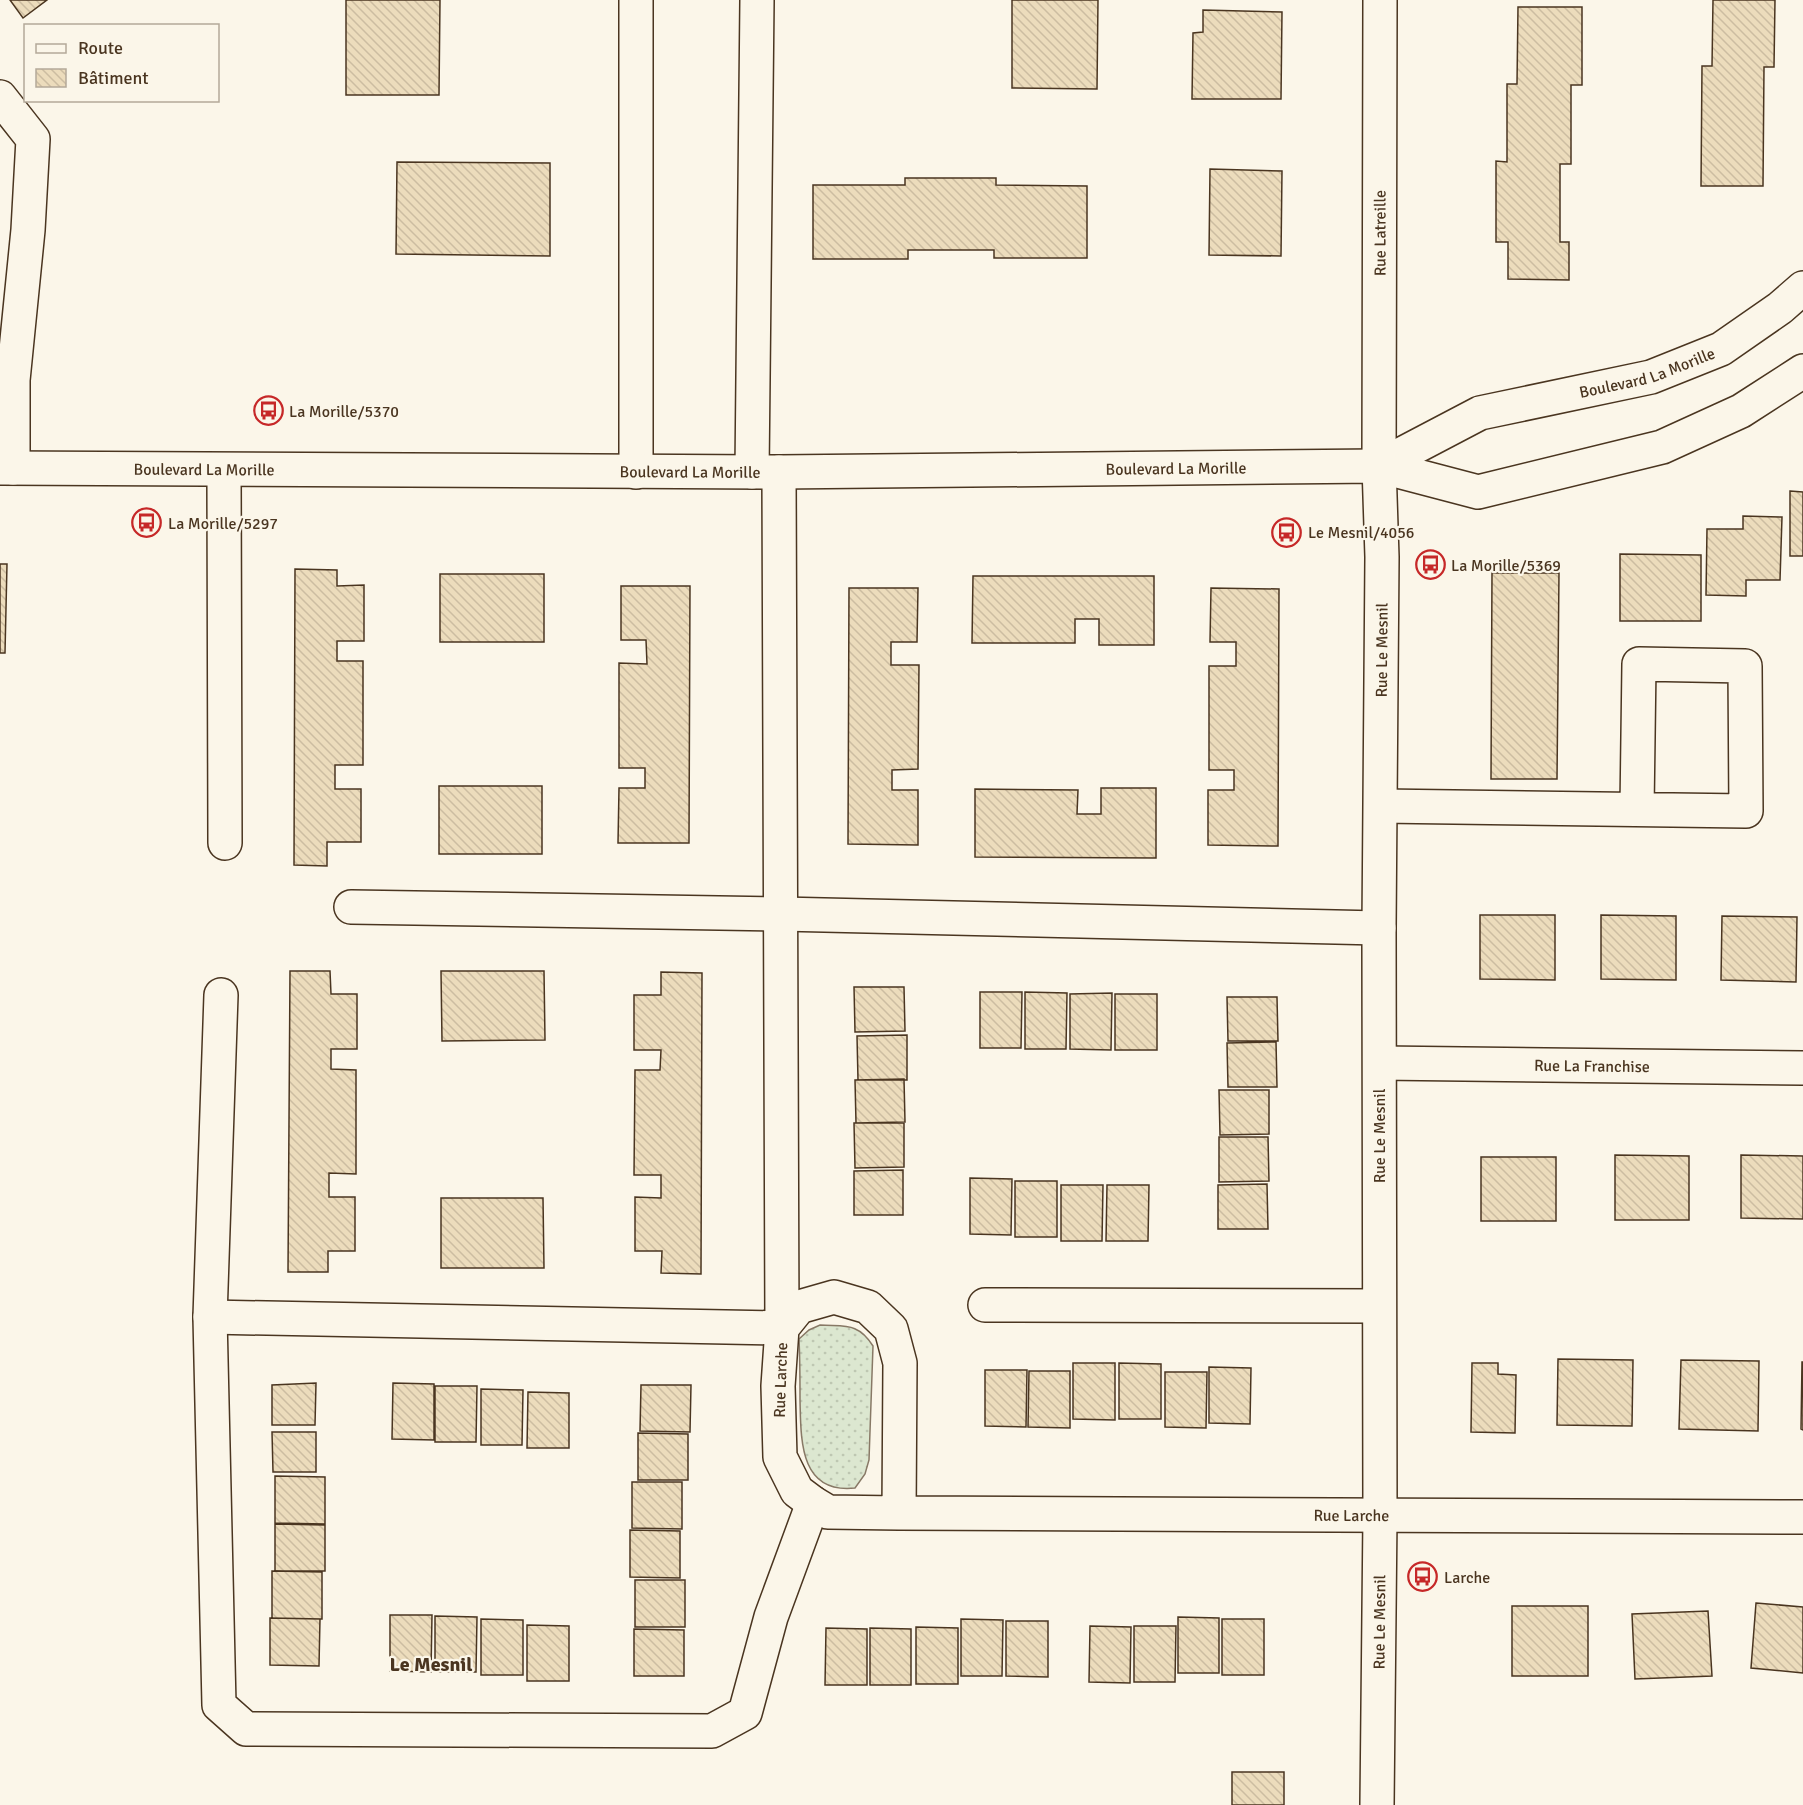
<svg xmlns="http://www.w3.org/2000/svg" width="1803" height="1805" font-family="Signika,sans-serif">
  <defs>
    <pattern id="grass-dots" width="8" height="8" patternUnits="userSpaceOnUse" patternTransform="scale(1.5)"><rect width="8" height="8" fill="#dce7d0"/><path d="M2 2h.1M6 6h.1" fill="none" stroke="#bec7b2" stroke-width="1.8" stroke-linecap="round"/></pattern>
    <pattern id="building-back-hatch" width="6" height="6" patternUnits="userSpaceOnUse" patternTransform="scale(1.5)"><rect width="6" height="6" fill="#ecdcbc"/><path d="M-1 5l2 2M0 0l6 6M5-1l2 2" fill="none" stroke="#ccbda1"/></pattern>
  </defs>
  <rect width="100%" height="100%" fill="#fbf6e9"/>
  <path fill="url(#grass-dots)" stroke="#887966" stroke-width="1.5" d="M820,1325C845,1327 858,1322 873,1346L869,1460L865,1474L855,1488C799,1494 801,1439 800,1400C800,1380 800,1359 799,1339L809,1330Z"/>
  <path fill="url(#building-back-hatch)" stroke="#4a3520" stroke-width="1.5" d="M10,0H47L23,18Z
    M346,0H440L439,95H346Z
    M1012,0H1098L1097,89L1012,88Z
    M1713,0H1775L1774,67H1764L1763,186H1701L1702,66H1712Z
    M1518,7H1582V85H1571V164H1560V242H1569V280L1508,279V242H1496V161L1507,162V84H1517Z
    M1203,10L1282,12L1281,99H1192L1193,33L1203,32Z
    M397,162L550,163V256L396,254Z
    M1210,169L1282,171L1281,256L1209,255Z
    M905,178H996V185L1087,186V258H994V250H908V259H813V185H905Z
    M1790,491L1803,492V556H1790Z
    M1743,516L1782,517L1780,580H1746V596L1706,595L1707,529H1743Z
    M1620,554L1701,555V621H1620Z
    M0,564H7L5,653H0Z
    M295,569L337,570V586L364,585V641H337V661H363V765H335V789H361V842H327V866L294,865Z
    M1492,573H1559L1557,779H1491Z
    M440,574H544V642H440Z
    M973,576H1154V645H1099V619H1075V643H972Z
    M621,586H690L689,843H618L619,788H645V768H619V663L647,664L646,640H621Z
    M849,588H918L917,642H891V665H919L918,769L892,770V790H918V845L848,844Z
    M1211,588L1279,589L1278,846L1208,845V790H1234V770H1209V666H1236V642H1210Z
    M439,786H542V854H439Z
    M1101,788H1156V858L975,857V789L1078,790L1077,814H1101Z
    M1480,915H1555V980L1480,979Z
    M1601,915L1676,916V980L1601,979Z
    M1722,916L1797,917L1796,982L1721,980Z
    M290,971H330L331,994H357V1049H331V1069L356,1070V1174L329,1173V1197H355V1251H328V1272H288Z
    M441,971H544L545,1040L442,1041Z
    M661,972L702,973L701,1274L661,1273L662,1251H635V1197L661,1198V1175H634L635,1070H660L661,1050H634V995H661Z
    M854,987H904L905,1031L855,1032Z
    M980,992H1022L1021,1048H980Z
    M1025,992L1067,993L1066,1049H1025Z
    M1112,993L1111,1050L1070,1049V994Z
    M1115,994H1157V1050H1115Z
    M1227,997H1277L1278,1041H1228Z
    M907,1035V1080H858L857,1036Z
    M1276,1042L1277,1087H1228L1227,1043Z
    M904,1079L905,1122L856,1123L855,1080Z
    M1219,1090H1269V1134L1220,1135Z
    M854,1123H904V1167L855,1168Z
    M1219,1137H1268L1269,1181L1219,1182Z
    M1615,1155L1689,1156V1220H1615Z
    M1741,1155L1803,1156V1219L1741,1218Z
    M1481,1157H1556V1221H1481Z
    M903,1170V1215H854V1171Z
    M970,1178L1012,1179L1011,1235L970,1234Z
    M1015,1181H1057V1237H1015Z
    M1267,1184L1268,1229H1218V1185Z
    M1061,1185H1103L1102,1241H1061Z
    M1107,1185H1149L1148,1241H1106Z
    M441,1198H543L544,1268H441Z
    M1558,1359L1633,1360L1632,1426L1557,1425Z
    M1681,1360L1759,1361L1758,1431L1679,1429Z
    M1802,1362H1803V1430L1801,1429Z
    M1073,1363H1115V1420L1073,1419Z
    M1119,1363L1161,1364V1419H1119Z
    M1472,1363H1498V1374L1516,1375L1515,1433L1471,1432Z
    M1209,1367L1251,1368L1250,1424L1209,1423Z
    M985,1370H1027L1026,1427L985,1426Z
    M1029,1371H1070V1428L1028,1427Z
    M1165,1372H1207L1206,1428L1165,1427Z
    M316,1383L315,1425H272V1385Z
    M393,1383L434,1384V1440L392,1439Z
    M641,1385H691L690,1432L640,1431Z
    M435,1386H477L476,1442H435Z
    M481,1389L523,1390L522,1445H481Z
    M528,1392L569,1393V1448H527Z
    M272,1432H316V1472H273Z
    M638,1433L688,1434V1480H638Z
    M275,1476L325,1477V1524L275,1523Z
    M632,1482H682V1529L632,1528Z
    M275,1524L325,1525V1571H275Z
    M630,1530L680,1531V1578L630,1577Z
    M272,1571L322,1572V1619L272,1618Z
    M635,1580H685V1627H635Z
    M1756,1603L1803,1607V1673L1751,1668Z
    M1512,1606H1588V1676H1512Z
    M1708,1611L1712,1676L1635,1679L1632,1614Z
    M390,1615H432L431,1672L390,1671Z
    M435,1616L477,1617L476,1672H435Z
    M1178,1617L1219,1618V1673H1178Z
    M270,1618L320,1619L319,1666L270,1665Z
    M481,1619L523,1620V1675H481Z
    M961,1619L1003,1620L1002,1676H961Z
    M1222,1619H1264V1675H1222Z
    M1006,1621H1048V1677L1006,1676Z
    M527,1625L569,1626V1681H527Z
    M1090,1626L1131,1627L1130,1683L1089,1682Z
    M1134,1626H1176L1175,1682H1134Z
    M916,1627L958,1628V1684H916Z
    M826,1628L867,1629V1685H825Z
    M870,1628L911,1629V1685H870Z
    M634,1629L684,1630V1676H634Z
    M1232,1772H1284V1805H1232Z"/>
  <g fill="none" stroke-linecap="round" stroke-linejoin="round">
    <defs>
      <g id="minor">
        <path d="M636,0V472"/>
        <path d="M0,97L33,139L28,230L13,380V468"/>
        <path id="s1" d="M1379,466L1480,413L1651,377L1721,349L1780,308L1803,288"/>
        <path id="s2" d="M0,468L779,472L1379,466L1478,492L1662,447L1741,411L1803,371"/>
        <path d="M224,470L225,843"/>
        <path d="M752,472L757,0"/>
        <path d="M1381,806L1746,811L1745,666L1639,664L1637,809"/>
        <path d="M351,907L781,914L1379,928"/>
        <path d="M221,995L210,1317L219,1705L246,1729L712,1731L745,1713L771,1617L813,1503"/>
        <path id="s3" d="M1380,1063L1803,1068"/>
        <path d="M985,1305L1379,1306"/>
        <path d="M210,1317L782,1328L779,472"/>
        <path id="s4" d="M899,1513L900,1363L891,1329L868,1307L834,1297L799,1307L782,1328L778,1386L780,1457L797,1491L813,1503L828,1512L899,1513L1803,1517"/>
        <path id="s5" d="M1377,1805L1380,1516L1379,928L1382,557L1379,466L1380,0"/>
      </g>
    </defs>
    <use href="#minor" stroke="#4a3520" stroke-width="36"/>
    <use href="#minor" stroke="#fbf6e9" stroke-width="33"/>
  </g>
  <defs>
    <symbol id="bus-ring" viewBox="-11 -11 22 22"><circle r="9.5" fill="#fbf6e9" stroke="#c62828" stroke-width="1.5"/><path d="M-5-6H5V4H4V6H2V4H-2V6H-4V4H-5ZM-3.5-4V0h7V-4ZM-3.5 1.2v1.5H-2V1.2ZM2 1.2v1.5H3.5V1.2Z" fill="#c62828"/></symbol>
  </defs>
  <g fill-rule="evenodd">
    <use href="#bus-ring" x="252" y="394" width="33" height="33"/>
    <use href="#bus-ring" x="130" y="506" width="33" height="33"/>
    <use href="#bus-ring" x="1270" y="516" width="33" height="33"/>
    <use href="#bus-ring" x="1414" y="548" width="33" height="33"/>
    <use href="#bus-ring" x="1406" y="1560" width="33" height="33"/>
  </g>
  <g text-anchor="middle" stroke-width="4.5" stroke-linejoin="round" paint-order="stroke">
    <g font-size="16" fill="#4a3520" stroke="#fbf6e9">
      <text dy="6" stroke="none"><textPath href="#s5" startOffset="1572">Rue Latreille</textPath></text>
      <text dy="6" stroke="none"><textPath href="#s1" startOffset="286">Boulevard La Morille</textPath></text>
      <text dy="6" stroke="none"><textPath href="#s2" startOffset="1176">Boulevard La Morille</textPath></text>
      <text dy="6" stroke="none"><textPath href="#s2" startOffset="204">Boulevard La Morille</textPath></text>
      <text dy="6" stroke="none"><textPath href="#s2" startOffset="690">Boulevard La Morille</textPath></text>
      <text dy="6" stroke="none"><textPath href="#s5" startOffset="1155">Rue Le Mesnil</textPath></text>
      <text dy="6" stroke="none"><textPath href="#s3" startOffset="212">Rue La Franchise</textPath></text>
      <text transform="translate(1379 1136) rotate(-90)" y="6">Rue Le Mesnil</text>
      <text transform="translate(780 1380) rotate(-88)" y="6">Rue Larche</text>
      <text dy="6" stroke="none"><textPath href="#s4" startOffset="1044">Rue Larche</textPath></text>
      <text dy="6" stroke="none"><textPath href="#s5" startOffset="183">Rue Le Mesnil</textPath></text>
    </g>
    <g font-size="16" fill="#4a3520" stroke="#fbf6e9" text-anchor="start">
      <text x="289" y="417">La Morille/5370</text>
      <text x="168" y="529">La Morille/5297</text>
      <text x="1308" y="538">Le Mesnil/4056</text>
      <text x="1451" y="571">La Morille/5369</text>
      <text x="1444" y="1583">Larche</text>
    </g>
    <g font-size="20" font-weight="bold" fill="#4a3520" stroke="#fbf6e9">
      <text x="431" y="1671">Le Mesnil</text>
    </g>
  </g>
  <rect x="24" y="24" width="195" height="78" fill="#fbf6e9" stroke="#b4a999" stroke-width="1.5"/>
  <rect x="36" y="44" width="30" height="9" fill="#fbf6e9" stroke="#b4a999" stroke-width="1.5"/>
  <text x="78" y="54" font-size="18" fill="#4a3520">Route</text>
  <rect x="36" y="69" width="30" height="18" fill="url(#building-back-hatch)" stroke="#b4a999" stroke-width="1.5"/>
  <text x="78" y="84" font-size="18" fill="#4a3520">Bâtiment</text>
</svg>
